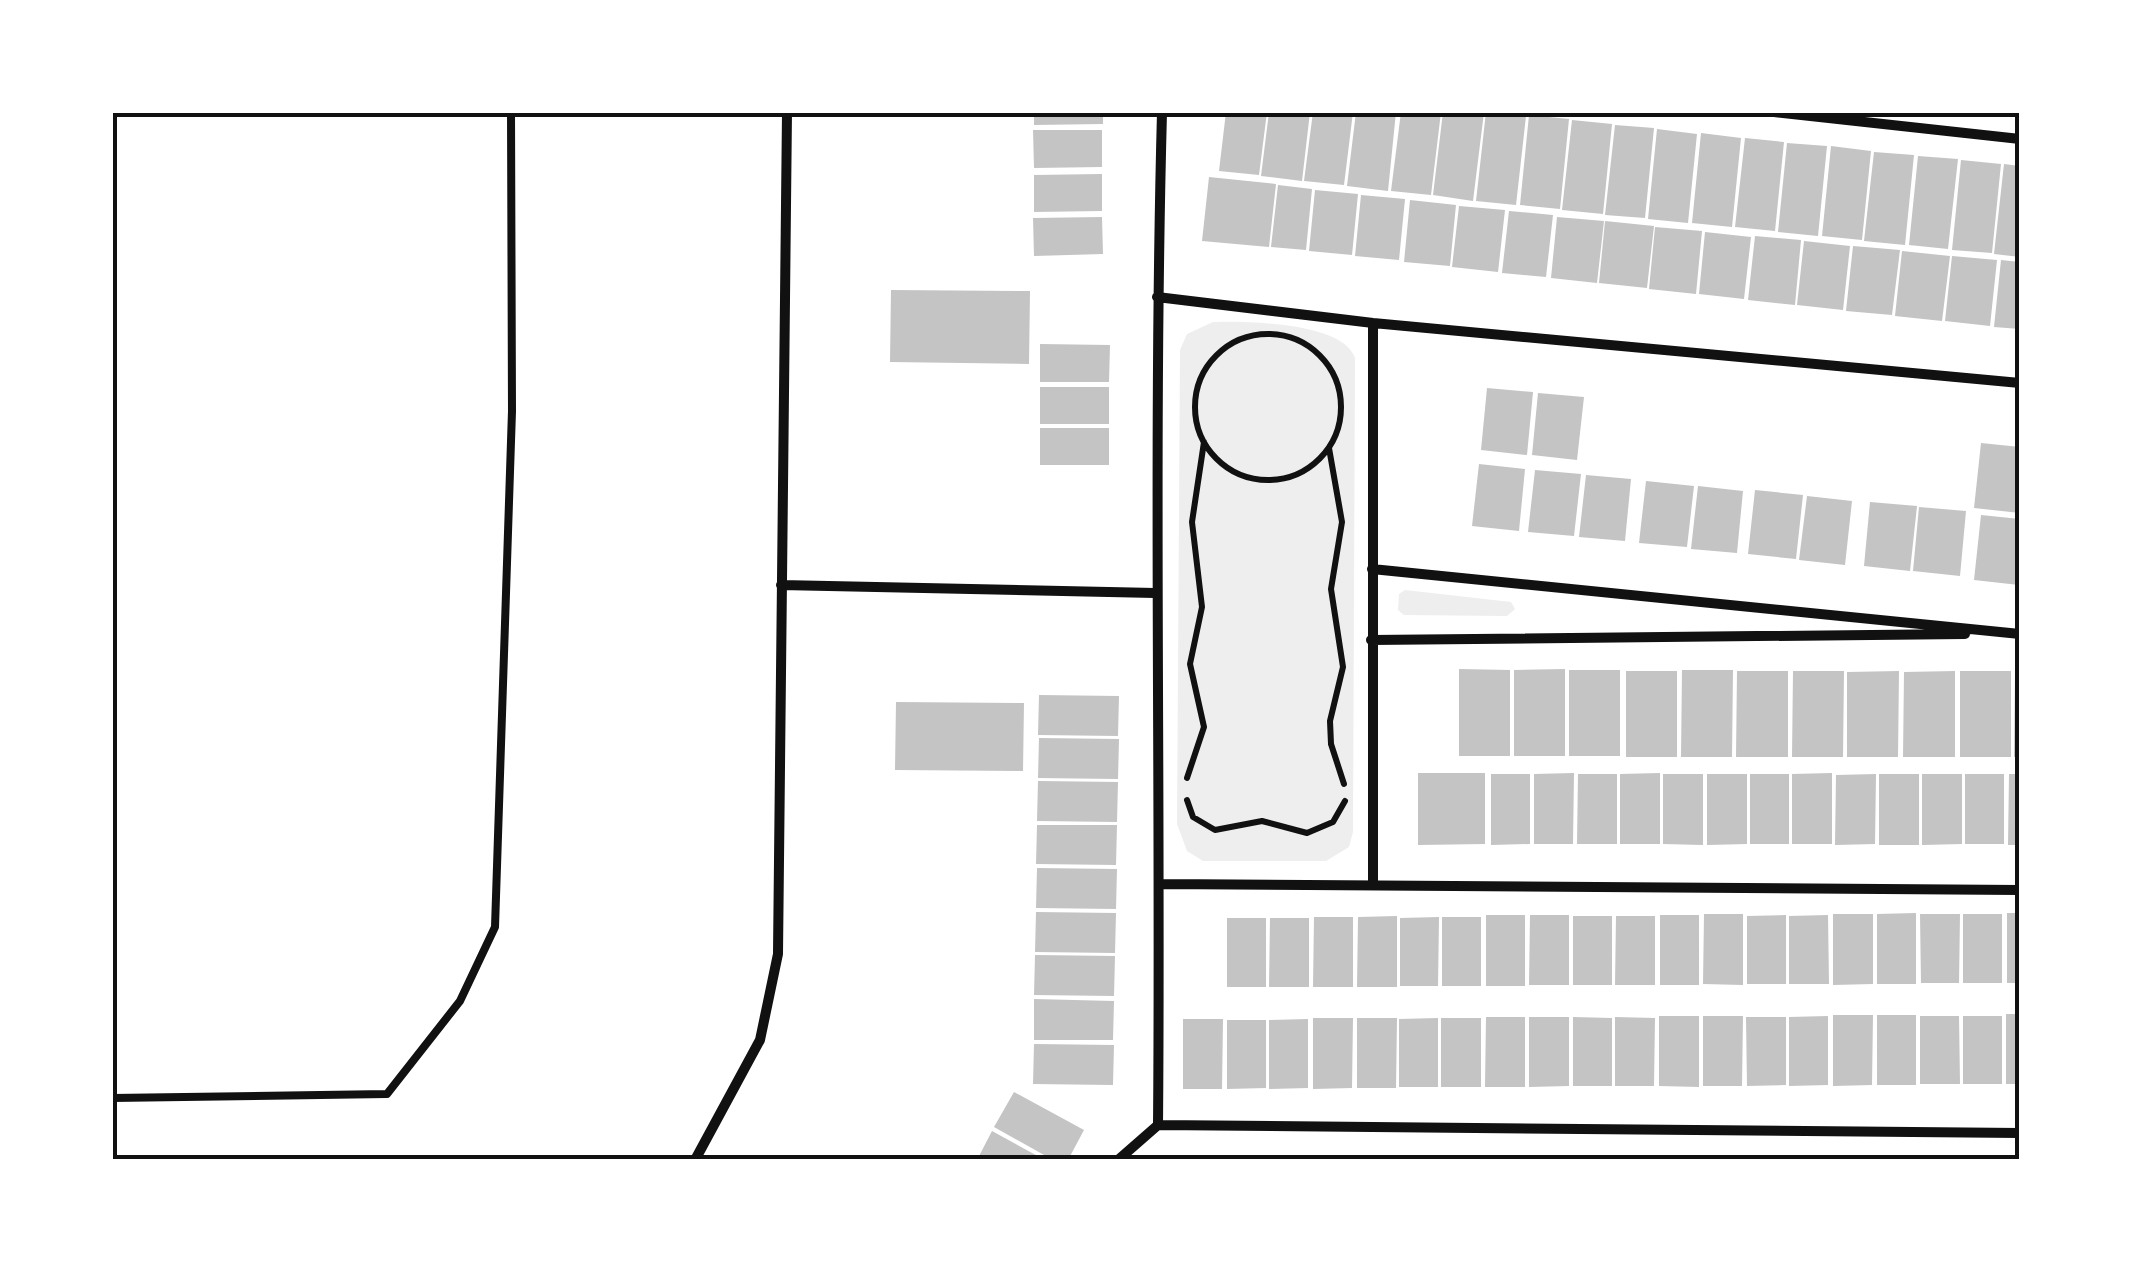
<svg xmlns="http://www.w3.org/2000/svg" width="2132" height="1272" font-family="'Titillium Web',sans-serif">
  <rect width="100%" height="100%" fill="#fff"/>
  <path fill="#eee" d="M1213,322C1247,321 1343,322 1355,358L1353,832L1349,847L1326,861H1203L1187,851L1177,824L1180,350L1187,334Z
    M1405,590L1511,602L1515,609L1507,616L1404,615L1398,610L1399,594Z"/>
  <path fill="#c4c4c4" d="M1034,112H1103V124L1034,125Z
    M1226,112H1267L1259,175L1219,171Z
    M1269,112H1310L1302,181L1261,176Z
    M1313,112H1353L1344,185L1304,181Z
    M1356,112H1396L1388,191L1347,186Z
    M1401,112H1441L1431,195L1391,191Z
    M1443,112H1484L1473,201L1433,195Z
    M1486,112L1526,116L1516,205L1476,201Z
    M1529,115L1569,119L1560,209L1520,205Z
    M1572,120L1612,124L1603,214L1562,210Z
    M1615,125L1654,128L1645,218L1605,215Z
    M1657,129L1697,134L1688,223L1648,219Z
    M1033,130H1102V167L1034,168Z
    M1701,133L1741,138L1732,227L1692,223Z
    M1745,138L1784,142L1775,231L1735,227Z
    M1787,143L1827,146L1818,236L1778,232Z
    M1831,146L1871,151L1862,240L1822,236Z
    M1874,152L1914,155L1905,245L1864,241Z
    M1918,156L1958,159L1948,249L1909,245Z
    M1961,160L2001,164L1992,253L1952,250Z
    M2004,164L2020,166V257L1994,254Z
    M1102,174V211L1034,212V175Z
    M1209,177L1276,184L1269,247L1202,241Z
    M1278,185L1312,189L1306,250L1271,247Z
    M1315,190L1358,194L1352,255L1309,251Z
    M1361,195L1405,199L1399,260L1355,256Z
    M1410,200L1456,205L1450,266L1404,262Z
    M1459,206L1505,210L1498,272L1452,267Z
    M1509,211L1553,215L1546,277L1502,273Z
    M1102,217L1103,254L1034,256L1033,218Z
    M1557,217L1604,221L1597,283L1551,278Z
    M1605,221L1654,226L1647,288L1599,283Z
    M1655,227L1702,231L1696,294L1649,289Z
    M1705,232L1751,237L1744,299L1699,294Z
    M1755,236L1801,240L1795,305L1748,300Z
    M1804,241L1850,246L1843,310L1797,305Z
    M1853,246L1900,250L1892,315L1846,311Z
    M1902,251L1950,256L1942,321L1895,316Z
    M1952,256L1997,260L1990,326L1945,321Z
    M2001,260L2020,262V329L1994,327Z
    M891,290L1030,291L1029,364L890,362Z
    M1040,344L1110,345L1109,382H1040Z
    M1040,387H1109V424H1040Z
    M1487,388L1533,392L1527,455L1481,450Z
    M1538,393L1584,397L1577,460L1532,455Z
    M1040,428H1109V465H1040Z
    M1981,443L2020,447V513L1974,508Z
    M1479,464L1525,469L1519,531L1472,526Z
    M1535,470L1581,474L1574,536L1528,532Z
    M1586,475L1631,479L1625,541L1579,537Z
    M1646,481L1694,486L1687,547L1639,543Z
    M1698,486L1743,491L1737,553L1691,549Z
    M1755,490L1803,495L1796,559L1748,554Z
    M1807,496L1852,501L1845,565L1799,560Z
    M1870,502L1917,506L1910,571L1864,566Z
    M1919,507L1966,511L1960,576L1913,571Z
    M1981,515L2020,519L2019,585L1974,580Z
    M1459,669L1510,670V756H1459Z
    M1565,669V756H1514V670Z
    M1569,670H1620V756H1569Z
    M1682,670H1733L1732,757H1681Z
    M1626,671H1677V757H1626Z
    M1737,671H1788V757H1736Z
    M1793,671H1844L1843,757H1792Z
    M1899,671L1898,757H1847V672Z
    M1955,671V757H1903L1904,672Z
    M1960,671H2011V757H1960Z
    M2015,672H2020V757H2014Z
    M1039,695L1119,696L1118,736L1038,735Z
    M896,702L1024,703L1023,771L895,770Z
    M1039,738L1119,739L1118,779L1038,778Z
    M1418,773H1485V844L1418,845Z
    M1574,773L1573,844H1534V774Z
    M1660,773V844H1620V774Z
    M1832,773V844H1792V774Z
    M1491,774H1530V844L1491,845Z
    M1578,774H1617V844H1577Z
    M1663,774H1703V845L1663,844Z
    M1707,774H1747V844L1707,845Z
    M1750,774H1789V844H1750Z
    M1876,774L1875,844L1835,845L1836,775Z
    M1879,774H1919V845H1879Z
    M1922,774H1962V844L1922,845Z
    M1965,774H2004V844H1965Z
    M2009,774H2020V845H2008Z
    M1038,781L1118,782L1117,822L1037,821Z
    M1037,825H1117L1116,865L1036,864Z
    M1037,868L1117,869L1116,909L1036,908Z
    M1036,912L1116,913L1115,953L1035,952Z
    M1916,913V984H1877V914Z
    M2007,913H2020V983H2007Z
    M1704,914H1743V985L1703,984Z
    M1833,914H1873V984L1833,985Z
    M1920,914H1960L1959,983H1921Z
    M1963,914H2002V983H1963Z
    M1486,915H1525V986H1486Z
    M1530,915H1569V985H1529Z
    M1660,915H1699V985H1660Z
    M1786,915V984H1747V916Z
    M1828,915L1829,984H1789V916Z
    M1397,916V987H1357L1358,917Z
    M1573,916H1612V985H1573Z
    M1616,916H1655V985H1615Z
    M1314,917H1353V987H1313Z
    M1439,917L1438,986H1400V918Z
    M1442,917H1481V986H1442Z
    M1227,918H1266V987H1227Z
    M1270,918H1309V987H1269Z
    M1035,955L1115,956L1114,996L1034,995Z
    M1034,999L1114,1001L1113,1040H1034Z
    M2006,1014H2020V1084H2006Z
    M1833,1015H1873L1872,1085L1833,1086Z
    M1877,1015H1916V1085H1877Z
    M1659,1016H1699V1087L1659,1086Z
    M1703,1016H1743L1742,1086H1703Z
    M1828,1016V1085L1789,1086V1017Z
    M1920,1016H1959L1960,1084H1920Z
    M1963,1016H2002V1084H1963Z
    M1486,1017H1525V1087H1485Z
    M1529,1017H1569V1086L1529,1087Z
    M1573,1017L1612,1018V1086H1573Z
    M1615,1017L1655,1018L1654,1086H1615Z
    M1746,1017H1786V1085L1747,1086Z
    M1313,1018H1353L1352,1088L1313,1089Z
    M1357,1018H1397L1396,1088H1357Z
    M1438,1018V1087H1399V1019Z
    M1441,1018H1481V1087H1441Z
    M1183,1019H1223L1222,1089H1183Z
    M1308,1019V1088L1269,1089V1020Z
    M1227,1020H1266V1088L1227,1089Z
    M1034,1044L1114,1045L1113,1085L1033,1084Z
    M1014,1092L1084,1130L1068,1160H1053L994,1127Z
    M992,1131L1045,1160H977Z"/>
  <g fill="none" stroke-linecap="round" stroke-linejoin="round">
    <path stroke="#111" stroke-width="6" d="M1195 407a73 73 0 1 1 146 0a73 73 0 1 1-146 0Z
      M1329,448L1342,522L1331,589L1343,667L1330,721L1331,744L1344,784
      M1187,778L1204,727L1190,664L1202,607L1192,522L1204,442
      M1187,800L1193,817L1215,830L1262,821L1307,833L1333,822L1345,801"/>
    <path stroke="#111" stroke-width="8" d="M112,1098L387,1094L460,1001L495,927L512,411L511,112"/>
    <path stroke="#111" stroke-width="10" d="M1774,112L2020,139
      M1157,297L1373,323L2020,383
      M1372,569L2020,634
      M781,585L1155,593
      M1371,640L1965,634
      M1160,884L2020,890
      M1373,884V323
      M1158,1125L2020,1133
      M695,1160L760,1040L778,954L787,112
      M1118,1160L1158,1125C1161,788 1153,450 1162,112"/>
  </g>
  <rect width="2132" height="1272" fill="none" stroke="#ffffff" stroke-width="230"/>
  <rect x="115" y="115" width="1902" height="1042" fill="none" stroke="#111" stroke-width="4"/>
</svg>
